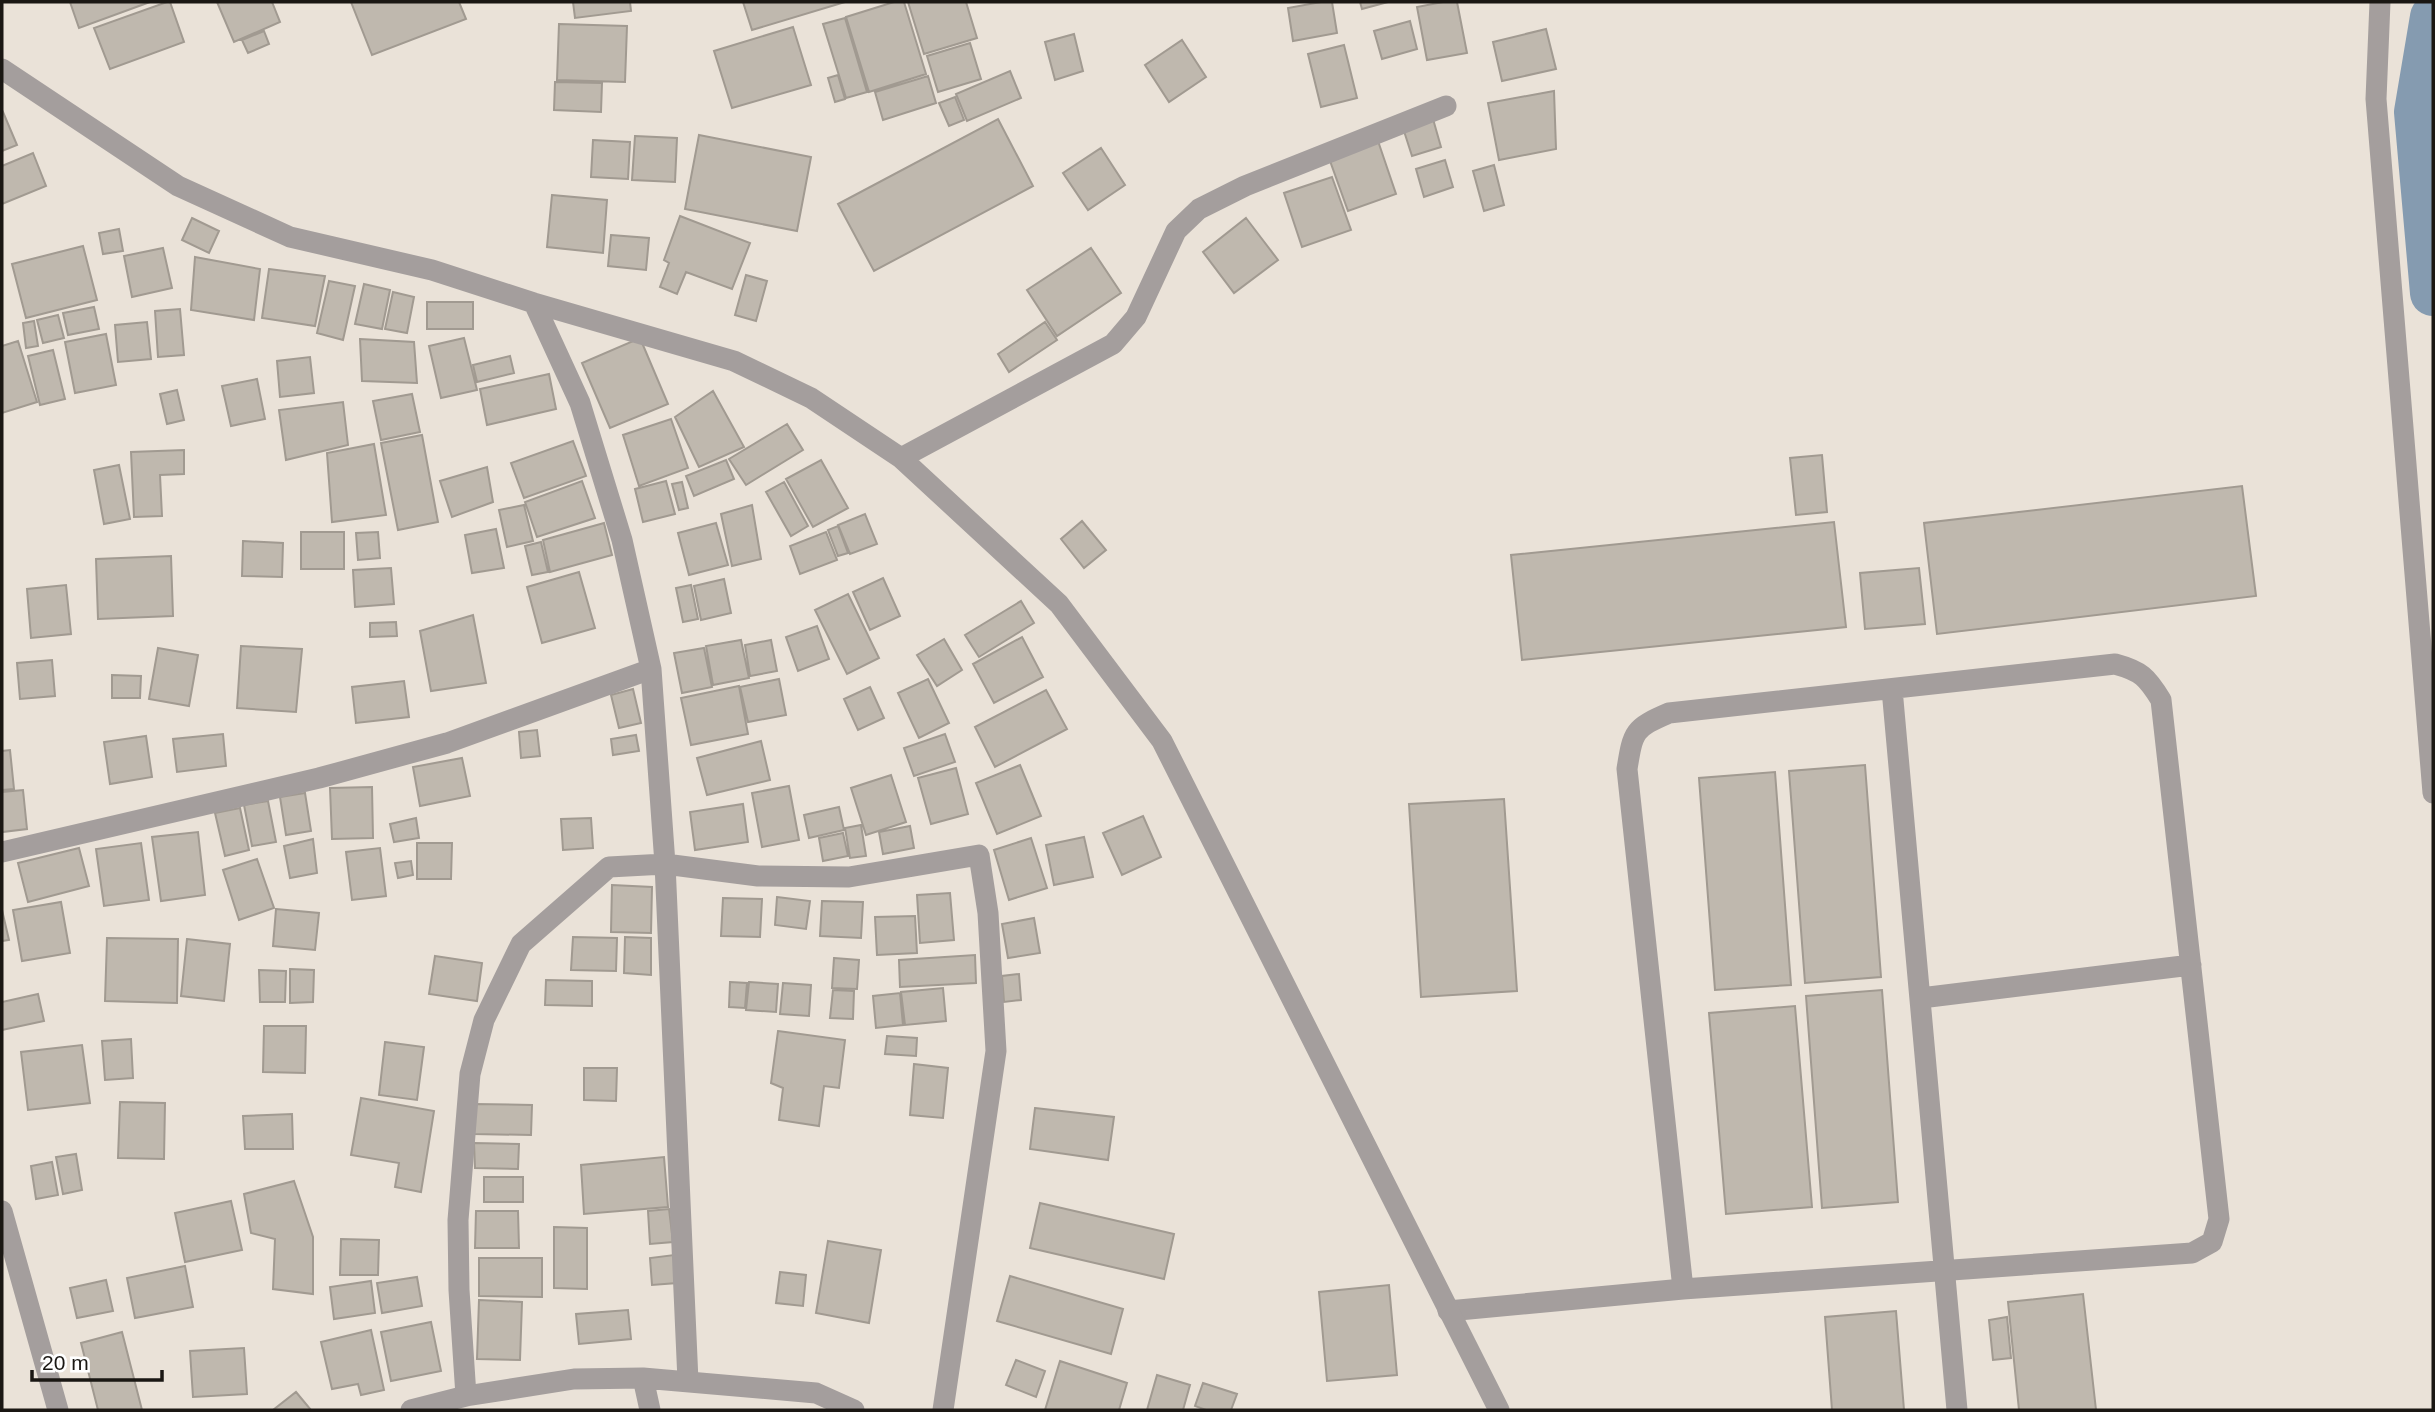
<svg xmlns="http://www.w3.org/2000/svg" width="2435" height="1412" font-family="Arial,sans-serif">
  <rect width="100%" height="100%" fill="#eae2d8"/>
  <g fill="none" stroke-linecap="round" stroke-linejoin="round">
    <path stroke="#859bb0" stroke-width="46" d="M2433,17L2417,112L2433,293"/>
  </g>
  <path fill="#bfb8ae" stroke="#a19a91" stroke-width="2" d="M70,2H150L79,28Z
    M167,2H170L184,42L110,69L94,28Z
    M217,2H272L280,22L234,42Z
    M351,2H459L466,19L372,55Z
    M573,2H630L631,11L575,18Z
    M743,2H845L752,30Z
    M894,2H904L926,74L869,92L846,17Z
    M908,2H966L977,38L924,54Z
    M1321,2H1332L1337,33L1293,41L1288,8Z
    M1360,2H1388L1362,9Z
    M1443,2H1457L1467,53L1427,60L1417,7Z
    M845,18L867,92L846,98L823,24Z
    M1410,21L1417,49L1382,59L1374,31Z
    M559,24L627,26L625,82L557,80Z
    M793,27L811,85L732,108L714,51Z
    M1546,29L1556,69L1502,81L1493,42Z
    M264,31L269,44L248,53L242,40Z
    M1074,34L1083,71L1055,80L1045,42Z
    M1182,40L1206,77L1169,102L1145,65Z
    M970,43L981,79L938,92L927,56Z
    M1344,45L1357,98L1321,107L1308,54Z
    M1010,71L1021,98L967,121L956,94Z
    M838,75L845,99L835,102L828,78Z
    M928,76L936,103L883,120L875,92Z
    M555,82L602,83L601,112L554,110Z
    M1554,91L1556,149L1499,160L1488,103Z
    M955,97L964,120L949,126L939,103Z
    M3,112L17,145L2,151V113Z
    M998,119L1033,186L874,271L838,204Z
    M1433,119L1441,147L1412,156L1403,128Z
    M699,135L811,157L797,231L685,209Z
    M635,136L677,138L675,182L632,180Z
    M593,140L630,142L628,179L591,177Z
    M1378,141L1396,194L1348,211L1329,158Z
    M1101,148L1125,185L1088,210L1063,173Z
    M33,153L46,186L2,204V166Z
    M1445,160L1453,187L1424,197L1416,169Z
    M1494,165L1504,205L1484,211L1473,171Z
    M1332,177L1351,230L1302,247L1284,193Z
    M552,195L607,200L603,253L547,247Z
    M680,216L750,243L732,289L686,272L677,294L660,287L669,263L664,260Z
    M192,218L219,231L209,253L182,240Z
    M1246,218L1278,260L1234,293L1203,252Z
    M119,229L123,251L103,254L99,233Z
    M611,235L649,238L646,270L608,266Z
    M83,246L97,300L26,318L12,264Z
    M163,248L172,288L132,297L124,256Z
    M1091,248L1121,293L1057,336L1027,290Z
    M195,257L260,269L254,320L191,310Z
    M269,269L325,276L315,326L262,318Z
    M746,275L767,281L756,321L735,315Z
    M329,281L355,286L343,340L317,333Z
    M364,284L390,290L382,329L355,324Z
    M393,292L414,297L407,333L385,329Z
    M427,302H473V329H427Z
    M94,307L99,329L68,335L63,313Z
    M180,309L184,355L158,357L155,311Z
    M58,315L64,338L43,343L37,320Z
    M34,321L38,346L26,348L23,323Z
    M147,322L151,359L118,362L115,325Z
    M1045,322L1057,340L1009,372L998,354Z
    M106,334L116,385L75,393L65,342Z
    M464,338L477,390L441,398L429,346Z
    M640,338L668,404L610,428L582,363Z
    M360,339L414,342L417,383L362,381Z
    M18,341L37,402L2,413V346Z
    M53,350L65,399L40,405L28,356Z
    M510,356L514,373L477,382L473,365Z
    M310,357L314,393L280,397L277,361Z
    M549,374L556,409L487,425L480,389Z
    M257,379L265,419L231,426L222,386Z
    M177,390L184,420L167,424L160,394Z
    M713,391L744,447L699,467L675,417Z
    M412,394L420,432L381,440L373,401Z
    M343,402L348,445L286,460L279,410Z
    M671,419L688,468L639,486L623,435Z
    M787,424L803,450L746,485L729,459Z
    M422,435L438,522L398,530L381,443Z
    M573,441L586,476L524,498L511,463Z
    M374,444L386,515L332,522L327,453Z
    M184,450V474L160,475L162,516L134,517L131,452Z
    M1822,455L1827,512L1796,515L1790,458Z
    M726,460L734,479L694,496L686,476Z
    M821,460L848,508L813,527L786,479Z
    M119,465L130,519L104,524L94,470Z
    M487,467L493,502L452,517L440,481Z
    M582,481L595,518L537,537L525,502Z
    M666,481L675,514L643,522L635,489Z
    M682,482L688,508L679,510L672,484Z
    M784,482L808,526L791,536L766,492Z
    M2242,486L2256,596L1937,634L1924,523Z
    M524,505L533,541L507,547L499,510Z
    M752,505L761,559L732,566L721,514Z
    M865,514L877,544L850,554L838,525Z
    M1082,521L1106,550L1084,568L1061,539Z
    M1834,522L1846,627L1522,660L1511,555Z
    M604,523L612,555L550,572L543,540Z
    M716,523L728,565L689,575L678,533Z
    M838,526L848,553L838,556L828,530Z
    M496,529L504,568L472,573L465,535Z
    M301,532H344V569H301Z
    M378,532L380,558L358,560L356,533Z
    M826,532L837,560L800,574L790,546Z
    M243,541L283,543L282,577L242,576Z
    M541,542L548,572L532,575L525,546Z
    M171,556L173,616L98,619L96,559Z
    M391,568L394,604L355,607L353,570Z
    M1919,568L1925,624L1865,629L1860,573Z
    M579,572L595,628L542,643L527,587Z
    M883,578L900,616L870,630L853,592Z
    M724,579L731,613L701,620L694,586Z
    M66,585L71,634L31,638L27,589Z
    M691,585L698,619L683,622L676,588Z
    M848,594L879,658L847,674L815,610Z
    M1021,601L1034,623L979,657L965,635Z
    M473,615L486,683L431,691L420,631Z
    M396,622L397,636L370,637V623Z
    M817,626L829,659L798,671L786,637Z
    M1022,637L1043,677L994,703L973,664Z
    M944,639L962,670L937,686L917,655Z
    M741,640L749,678L713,685L706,646Z
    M771,640L777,671L750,676L745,645Z
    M241,646L302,649L296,712L237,708Z
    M158,648L198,655L189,706L149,699Z
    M704,648L712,687L682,693L674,653Z
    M52,660L55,696L20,699L17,663Z
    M112,675L141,676L140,698H112Z
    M779,679L786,715L748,722L740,687Z
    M928,679L949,723L919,738L898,693Z
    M404,681L409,717L356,723L352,687Z
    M739,686L748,734L691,745L681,698Z
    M870,687L884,718L858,730L844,699Z
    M633,689L641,723L619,728L611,695Z
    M1046,690L1067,729L995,767L975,727Z
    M537,730L540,756L521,758L519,732Z
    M223,734L226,766L177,772L173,739Z
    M945,734L955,762L914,776L904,748Z
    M636,735L639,751L613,755L611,739Z
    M146,736L152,777L110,784L104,742Z
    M761,741L770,780L707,795L697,758Z
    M10,750L14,789L2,790V751Z
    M462,758L470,796L420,806L413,767Z
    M1020,765L1041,816L997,834L976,783Z
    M1865,765L1881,977L1805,983L1789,771Z
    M956,768L968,814L931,824L918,778Z
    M1775,772L1791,985L1715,990L1699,778Z
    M891,775L906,822L866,835L851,788Z
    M789,786L799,840L762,847L752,793Z
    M372,787L373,838L332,839L330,788Z
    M23,790L27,829L2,832V792Z
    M305,793L311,831L286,835L280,797Z
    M1504,799L1517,991L1421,997L1409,804Z
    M268,801L276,842L252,846L244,805Z
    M743,804L748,842L695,850L690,812Z
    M839,807L844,830L809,838L804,815Z
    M240,808L249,850L225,856L215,813Z
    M1143,816L1161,857L1122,875L1103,833Z
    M416,818L419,838L394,842L390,824Z
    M591,818L593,848L563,850L561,819Z
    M861,825L866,856L850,858L845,828Z
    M910,826L914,848L883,854L879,832Z
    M198,832L205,895L161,901L152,837Z
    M843,833L848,856L823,861L819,838Z
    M1084,837L1093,877L1054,885L1046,845Z
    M1031,838L1047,888L1009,900L994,850Z
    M313,839L317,873L290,878L284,846Z
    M141,843L149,900L104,906L96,849Z
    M417,843H452L451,879H417Z
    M79,848L89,886L28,902L18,863Z
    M380,848L386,896L352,900L346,852Z
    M257,859L274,908L239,920L223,870Z
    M411,861L413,875L398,878L395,863Z
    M612,885L652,887L651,933L611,932Z
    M950,893L954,940L920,943L917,895Z
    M777,897L810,901L806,929L775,925Z
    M723,898L762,899L760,937L721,936Z
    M822,901L863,902L861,938L820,936Z
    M61,902L70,953L22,961L13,910Z
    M276,909L319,913L315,950L273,946Z
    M2,910L9,940L2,941Z
    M915,916L917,953L877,955L875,917Z
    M1034,918L1040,953L1008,958L1002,924Z
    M573,937L617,938L616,971L571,970Z
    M625,937L651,938V975L624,973Z
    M107,938L178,939L177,1003L105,1001Z
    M187,939L230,944L224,1001L181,996Z
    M975,955L976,983L900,987L899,960Z
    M435,956L482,963L477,1001L429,994Z
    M834,958L859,960L857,989L832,988Z
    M290,969L314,970L313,1002L290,1003Z
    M259,970L286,971L285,1002H260Z
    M1019,974L1021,1000L1004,1002L1002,976Z
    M546,980L592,981V1006L545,1005Z
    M730,982L747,983L745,1008L729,1007Z
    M749,982L778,984L776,1012L746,1010Z
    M783,983L811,985L809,1016L780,1014Z
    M943,988L946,1021L905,1025L901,992Z
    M833,990L854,991L853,1019L830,1018Z
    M1882,990L1898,1202L1822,1208L1806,996Z
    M900,993L903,1025L876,1028L873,996Z
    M38,994L44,1021L2,1030V1002Z
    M1795,1006L1812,1207L1726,1214L1709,1013Z
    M264,1026H306L305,1073L263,1072Z
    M778,1031L845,1040L839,1088L824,1086L819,1126L779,1120L783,1088L771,1083Z
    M887,1036L917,1038L916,1056L885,1054Z
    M131,1039L133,1078L105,1080L102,1041Z
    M385,1042L424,1047L417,1100L379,1095Z
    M82,1045L90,1103L28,1110L21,1052Z
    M914,1064L948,1068L943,1118L910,1115Z
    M584,1068H617L616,1101L584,1100Z
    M361,1098L434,1111L421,1192L395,1187L399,1163L351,1155Z
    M120,1102L165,1103L164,1159L118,1158Z
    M474,1104L532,1105L531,1135L474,1134Z
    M1035,1108L1114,1117L1108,1160L1030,1149Z
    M292,1114L293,1149H245L243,1116Z
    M474,1143L519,1144L518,1169L475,1168Z
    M76,1154L82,1190L63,1194L56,1157Z
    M664,1157L668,1207L584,1214L581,1165Z
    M52,1162L58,1195L36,1199L31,1166Z
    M484,1177H523V1202H484Z
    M294,1181L313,1237V1294L273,1289L275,1239L251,1233L244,1194Z
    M231,1201L242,1250L185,1262L175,1213Z
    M1040,1203L1174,1234L1164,1279L1030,1248Z
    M669,1209L673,1242L650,1244L648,1211Z
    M476,1211H518L519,1248H475Z
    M554,1227L587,1228V1289L554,1288Z
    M341,1239L379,1240L378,1275H340Z
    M828,1241L881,1250L869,1323L816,1313Z
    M674,1255L677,1283L652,1285L650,1258Z
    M479,1258H542V1297L479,1296Z
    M185,1266L193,1307L135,1318L127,1278Z
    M780,1272L806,1275L803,1306L776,1303Z
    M1010,1276L1123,1309L1111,1354L997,1321Z
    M417,1277L422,1306L382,1313L377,1283Z
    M106,1280L113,1311L77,1318L70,1288Z
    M371,1281L375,1313L334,1319L330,1287Z
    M1389,1285L1397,1375L1327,1381L1319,1292Z
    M2083,1294L2096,1410H2019L2008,1302Z
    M479,1300L522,1302L520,1360L477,1359Z
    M628,1310L631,1339L579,1344L576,1314Z
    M1896,1311L1904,1410H1832L1825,1317Z
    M2007,1317L2011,1358L1993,1360L1989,1320Z
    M431,1322L441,1371L391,1381L381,1332Z
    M371,1330L384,1390L361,1395L358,1384L332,1389L321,1342Z
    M122,1332L142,1410H98L81,1343Z
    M244,1348L247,1394L193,1397L190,1351Z
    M1016,1360L1045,1371L1036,1397L1006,1385Z
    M1060,1361L1127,1383L1119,1410H1045Z
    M1157,1375L1190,1385L1183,1410H1147Z
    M1203,1383L1237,1394L1231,1410H1206L1195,1406Z
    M296,1392L311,1410H273Z"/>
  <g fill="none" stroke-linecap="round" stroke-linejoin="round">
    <path stroke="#a49e9d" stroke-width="21" d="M1892,689L1957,1410
      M1921,998L2191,965
      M1448,1311L1683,1289L2192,1253L2212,1242L2219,1219L2161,700C2147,677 2141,671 2115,664L1669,713C1634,728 1633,731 1627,769L1683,1289"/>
    <path stroke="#a49e9d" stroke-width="21" d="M2380,2L2376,99L2433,793
      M2,69L178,186L290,237L432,270L534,303L734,361L811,398L901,458L1059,604L1162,741L1499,1410
      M534,303L580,403L622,540L651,669L665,864L688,1381
      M901,458L1113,344L1136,317L1176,231L1199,209L1245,186L1446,106
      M2,852L319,778L447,743L651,669
      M643,1378L650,1410
      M466,1396L459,1290L458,1220L470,1074L484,1020L521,944L609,867L665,864L758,876L849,877L979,855L988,913L996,1051L943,1410
      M411,1410L466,1396L574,1379L643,1378L816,1393L854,1410"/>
    <path stroke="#a49e9d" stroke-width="21" d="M2,1211L58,1410"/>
  </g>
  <rect width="2435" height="1412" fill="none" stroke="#1a1713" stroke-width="7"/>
  <path d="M32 1370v10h130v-10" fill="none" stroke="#1a1713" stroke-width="3.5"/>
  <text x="42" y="1370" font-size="21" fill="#1a1713" stroke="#ffffff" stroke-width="5" paint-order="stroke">20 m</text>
</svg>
